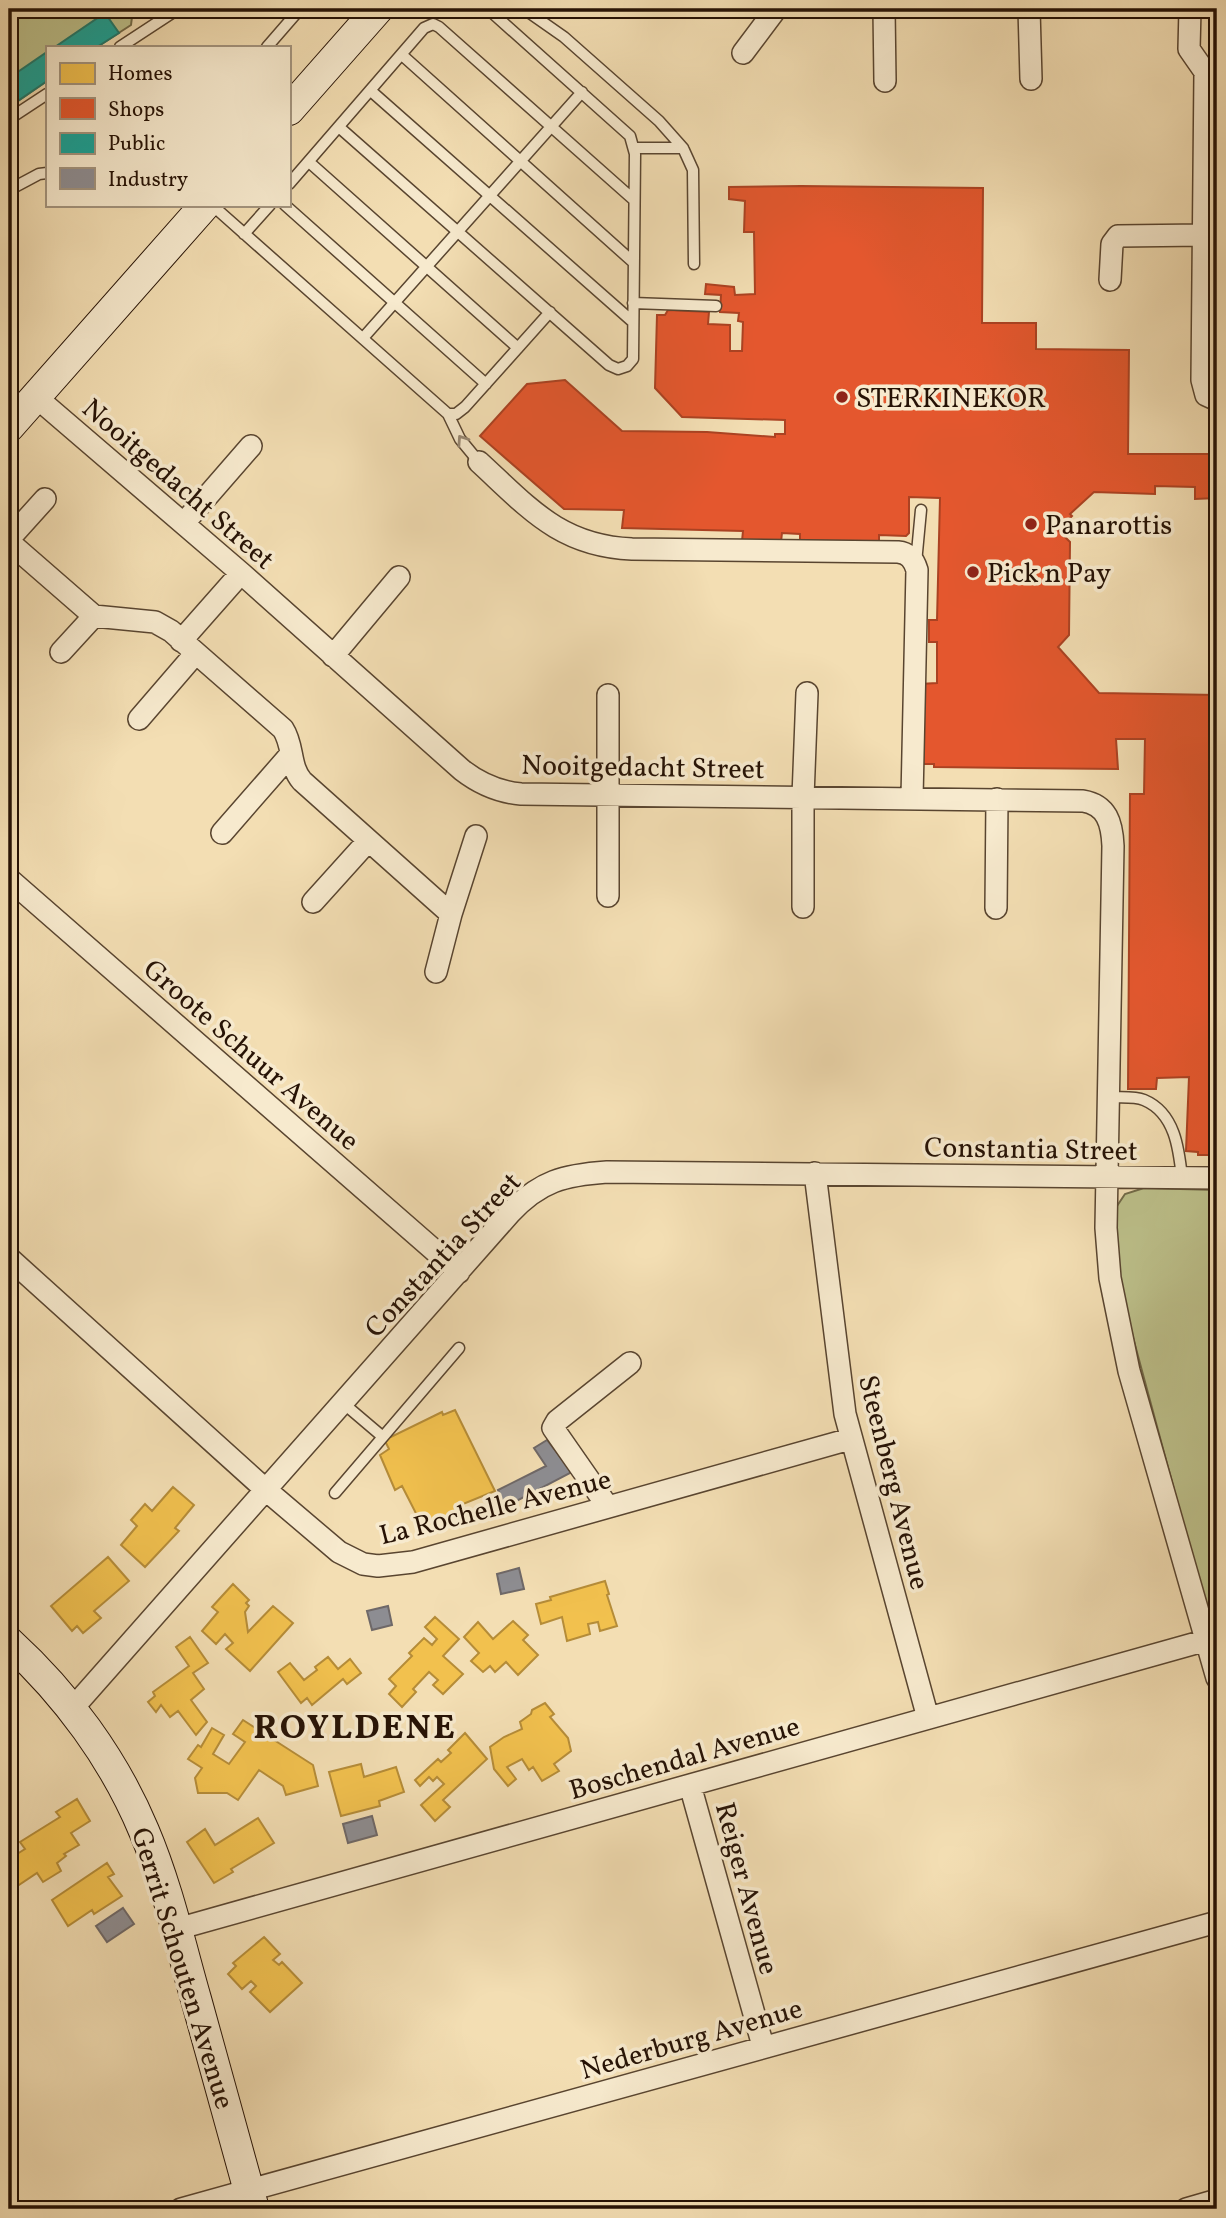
<svg xmlns="http://www.w3.org/2000/svg" width="1226" height="2218" font-family="Vollkorn,serif">
  <rect width="100%" height="100%" fill="#f3deb3"/>
  <filter id="stains"><feTurbulence type="fractalNoise" baseFrequency=".00286" numOctaves="4"/><feColorMatrix values="0 0 0 0 .2 0 0 0 0 .09 0 0 0 0 .02 0 0 0 .5 -.17"/></filter>
  <radialGradient id="worn" r=".72"><stop offset=".6" stop-color="#630" stop-opacity="0"/><stop offset="1" stop-color="#630" stop-opacity=".3"/></radialGradient>
  <path fill="#bdc18b" stroke="#726a48" stroke-width="2" d="M9,9H133L131,25L97,47H47V81L9,107Z
    M1144,1188L1217,1190V1649L1121,1293L1115,1209L1125,1194Z"/>
  <path fill="#f2c14e" stroke="#b58c38" stroke-width="2" d="M455,1410L495,1491L458,1506L461,1512L424,1529L402,1486L395,1490L380,1455L389,1449L383,1437L389,1434L391,1437L442,1412L443,1415Z
    M173,1487L194,1505L175,1528L179,1531L145,1567L121,1545L137,1526L131,1520L145,1504L152,1511Z
    M108,1557L129,1581L94,1611L101,1618L83,1633L77,1626L72,1631L51,1606Z
    M605,1581L609,1594L607,1595L617,1626L600,1631L598,1622L588,1624L590,1634L567,1641L562,1617L541,1624L536,1604L551,1600L550,1597Z
    M233,1584L249,1600L246,1603L249,1606L245,1612L248,1632L273,1606L293,1623L250,1671L226,1649L233,1643L225,1634L216,1644L202,1631L218,1612L212,1607Z
    M435,1617L459,1639L443,1656L463,1674L443,1694L433,1685L438,1680L429,1672L413,1689L416,1692L402,1707L389,1694L396,1686L389,1679L412,1656L409,1653L424,1638L432,1645L437,1639L425,1627Z
    M513,1621L528,1635L523,1640L538,1655L518,1675L506,1662L495,1672L490,1666L483,1672L471,1661L479,1653L464,1637L478,1622L493,1639Z
    M190,1637L208,1663L193,1673L204,1689L191,1700L207,1722L196,1735L178,1711L170,1717L161,1705L156,1712L148,1702L155,1696L153,1692L189,1666L176,1647Z
    M328,1657L338,1669L350,1659L361,1673L347,1684L343,1679L312,1705L307,1698L301,1703L278,1672L290,1663L304,1680L317,1670L315,1667Z
    M545,1703L554,1714L550,1717L568,1738L571,1751L554,1764L559,1771L542,1781L533,1767L529,1770L522,1759L507,1767L516,1779L508,1786L494,1769L490,1747L504,1737L522,1729L520,1722L531,1714L532,1710Z
    M243,1720L313,1765L318,1786L286,1795L283,1786L259,1770L238,1800L227,1793H198L195,1778L202,1768L188,1759L198,1745L201,1747L212,1728L224,1735L213,1754L229,1764L245,1742L233,1734Z
    M465,1733L487,1759L443,1800L450,1807L435,1821L421,1805L444,1784L437,1777L433,1781L429,1777L420,1786L415,1780L438,1759L441,1762L451,1753L448,1750Z
    M361,1764L364,1777L396,1767L404,1792L379,1801L380,1806L341,1816L329,1772Z
    M77,1799L90,1821L71,1833L79,1845L64,1854L66,1856L57,1863L61,1871L43,1882L37,1873L10,1891L9,1859L25,1849L20,1842L60,1817L56,1812Z
    M258,1818L274,1843L231,1869L233,1872L214,1883L187,1842L205,1829L215,1845Z
    M107,1863L114,1874L108,1877L122,1896L94,1914L92,1910L68,1926L52,1900Z
    M264,1937L280,1954L273,1960L279,1965L282,1962L302,1983L270,2012L250,1992L256,1986L251,1981L242,1989L228,1974L236,1966L233,1963Z"/>
  <path fill="#e4572e" stroke="#ab4222" stroke-width="2" d="M801,186L983,188L982,323H1036V349L1129,350L1128,454H1217V498L1195,499V487L1155,486V494L1094,492L1070,514L1072,516L1058,530L1070,542L1069,635L1058,647L1099,693L1217,695V1155H1198V1152L1186,1151L1189,1077L1157,1078L1156,1089H1128L1130,794H1144L1145,739H1116L1118,769L934,767V764H924L916,756L920,684L937,683V642H929V620H937L940,498L909,497V533L906,536L879,535V545L800,544V534L782,533L781,542L742,541L743,531L622,528L624,510L564,509L480,436L527,384L565,380L622,431L707,432L775,437V434H785V420L682,417L655,388L657,315H665L668,310L709,312L708,324L730,325V351H742L743,322L738,321L739,313L720,312L721,295L705,294L706,284L734,287L735,295L755,294L754,232H744L745,201L729,199V187Z"/>
  <path fill="#17a398" stroke="#1c786c" stroke-width="2" d="M105,13L119,33L97,47H55Z
    M47,52V81L9,107V78Z"/>
  <path fill="#8d8d92" stroke="#6e6868" stroke-width="2" d="M547,1440L572,1472L505,1507L498,1490L546,1466L534,1448Z
    M519,1568L524,1589L501,1594L497,1574Z
    M388,1606L392,1625L372,1630L367,1611Z
    M372,1816L377,1835L348,1843L343,1824Z
    M123,1908L134,1924L107,1942L96,1926Z"/>
  <g fill="none" stroke-linecap="round" stroke-linejoin="round">
    <defs>
      <path id="lane" d="M524,9L564,37L659,121L683,148L693,170L694,264
        M120,47L178,9
        M267,47L300,9
        M402,55L633,262
        M371,91L633,322
        M9,119L47,94
        M340,128L609,365L618,369L627,366L633,359L635,154L630,136L488,9
        M634,148H683
        M309,162L518,348
        M289,184L424,28L433,24L439,27L634,200
        M9,190L39,174L47,173
        M212,205L448,414L460,439L479,462
        M285,205L486,384
        M244,234L270,205
        M633,303L716,306
        M363,338L582,92
        M448,414H456L465,407L550,312
        M916,563L921,510
        M1110,1097C1120,1098 1134,1096 1144,1100C1175,1113 1179,1149 1182,1178
        M343,1403L383,1437
        M335,1493L459,1348"/>
      <path id="street" d="M884,9L885,81
        M1029,9L1031,79
        M1190,9L1189,49L1205,72L1202,380L1206,395L1217,400
        M743,53L776,9
        M1110,280L1112,244L1118,236L1204,235
        M36,397L241,573L462,770C480,784 498,792 521,794L1083,801C1107,805 1112,823 1113,846L1106,1228L1110,1278L1129,1371L1217,1678
        M479,462C529,508 560,546 632,549L898,552C909,553 914,560 917,570L912,798
        M184,523L251,446
        M9,539L45,499
        M9,542L94,616L155,622L171,631L283,729C294,746 289,766 302,781L451,914
        M181,641L241,573
        M61,652L94,616
        M333,656L399,577
        M139,719L195,654
        M222,833L291,754
        M9,879L459,1272
        M608,896V695
        M313,902L368,841
        M803,907V797L807,693
        M996,908L997,799
        M436,972L451,914L476,836
        M815,1173L845,1414L928,1718
        M9,1258L266,1490L339,1552L363,1564L378,1566L413,1562L850,1439
        M608,1507L553,1428L557,1421L630,1363
        M72,1709L510,1213C540,1181 564,1175 607,1172L1217,1178
        M690,1785L763,2046
        M177,1929L1207,1640
        M181,2209L1217,1922
        M1186,2209L1217,2200"/>
      <path id="secondary" d="M289,110L378,9
        M9,427L205,205
        M9,1642C66,1694 114,1759 144,1831C167,1885 180,1943 196,1999C215,2069 235,2139 254,2209"/>
    </defs>
    <use href="#lane" stroke="#594530" stroke-width="13"/>
    <use href="#street" stroke="#594530" stroke-width="24"/>
    <use href="#secondary" stroke="#261205" stroke-width="32"/>
    <use href="#lane" stroke="#f7eace" stroke-width="10"/>
    <use href="#street" stroke="#f7eace" stroke-width="21"/>
    <use href="#secondary" stroke="#f7eace" stroke-width="30"/>
  </g>
  <defs><path id="oneway-chevron" d="M-2-3.5L2.5 0L-2 3.5" fill="none" stroke-width="1.6" stroke-linecap="round" stroke-linejoin="round" transform="scale(1.75)"/></defs>
  <use stroke="#998974" href="#oneway-chevron" transform="translate(462 440) rotate(-124)"/>
  <g fill="#8f2418" stroke="#f7eace" stroke-width="2.5">
    <circle cx="842" cy="397" r="7"/>
    <circle cx="1031" cy="524" r="7"/>
    <circle cx="973" cy="572" r="7"/>
  </g>
  <g text-anchor="middle" stroke-width="7" stroke-linejoin="round" paint-order="stroke">
    <g font-size="28" fill="#261205" stroke="#f7eace" text-anchor="start">
      <text x="856" y="407">STERKINEKOR</text>
      <text x="1045" y="534">Panarottis</text>
      <text x="987" y="582">Pick n Pay</text>
    </g>
    <g font-size="28" fill="#261205" stroke="#f7eace">
      <text transform="translate(179 483) rotate(41)" y="10">Nooitgedacht Street</text>
      <text transform="translate(643 766) rotate(1)" y="10">Nooitgedacht Street</text>
      <text transform="translate(252 1054) rotate(41)" y="10">Groote Schuur Avenue</text>
      <text transform="translate(1031 1148) rotate(1)" y="10">Constantia Street</text>
      <text transform="translate(442 1254) rotate(-47)" y="10">Constantia Street</text>
      <text transform="translate(895 1482) rotate(76)" y="10">Steenberg Avenue</text>
      <text transform="translate(495 1506) rotate(-14)" y="10">La Rochelle Avenue</text>
      <text transform="translate(684 1757) rotate(-16)" y="10">Boschendal Avenue</text>
      <text transform="translate(748 1888) rotate(75)" y="10">Reiger Avenue</text>
      <text transform="translate(184 1968) rotate(73)" y="10">Gerrit Schouten Avenue</text>
      <text transform="translate(691 2038) rotate(-16)" y="10">Nederburg Avenue</text>
    </g>
    <g font-size="35" font-weight="bold" letter-spacing="2" fill="#261205" stroke="#f7eace">
      <text x="355" y="1738">ROYLDENE</text>
    </g>
  </g>
  <rect width="1226" height="2218" fill="none" stroke="#f3deb3" stroke-width="35"/>
  <rect x="10" y="10" width="1205" height="2197" fill="none" stroke="#261205" stroke-width="3.5"/>
  <rect x="18" y="18" width="1191" height="2183" fill="none" stroke="#261205" stroke-width="2"/>
  <rect x="46" y="46" width="245" height="161" fill="#f7eace" stroke="#a3947e" stroke-width="2"/>
  <rect x="60" y="63" width="35" height="21" fill="#f2c14e" stroke="#a3947e" stroke-width="2"/>
  <text x="108" y="80" font-size="21" fill="#261205">Homes</text>
  <rect x="60" y="98" width="35" height="21" fill="#e4572e" stroke="#a3947e" stroke-width="2"/>
  <text x="108" y="116" font-size="21" fill="#261205">Shops</text>
  <rect x="60" y="133" width="35" height="21" fill="#17a398" stroke="#a3947e" stroke-width="2"/>
  <text x="108" y="150" font-size="21" fill="#261205">Public</text>
  <rect x="60" y="168" width="35" height="21" fill="#8d8d92" stroke="#a3947e" stroke-width="2"/>
  <text x="108" y="186" font-size="21" fill="#261205">Industry</text>
  <rect width="100%" height="100%" filter="url(#stains)"/>
  <rect width="100%" height="100%" fill="url(#worn)"/>
</svg>
